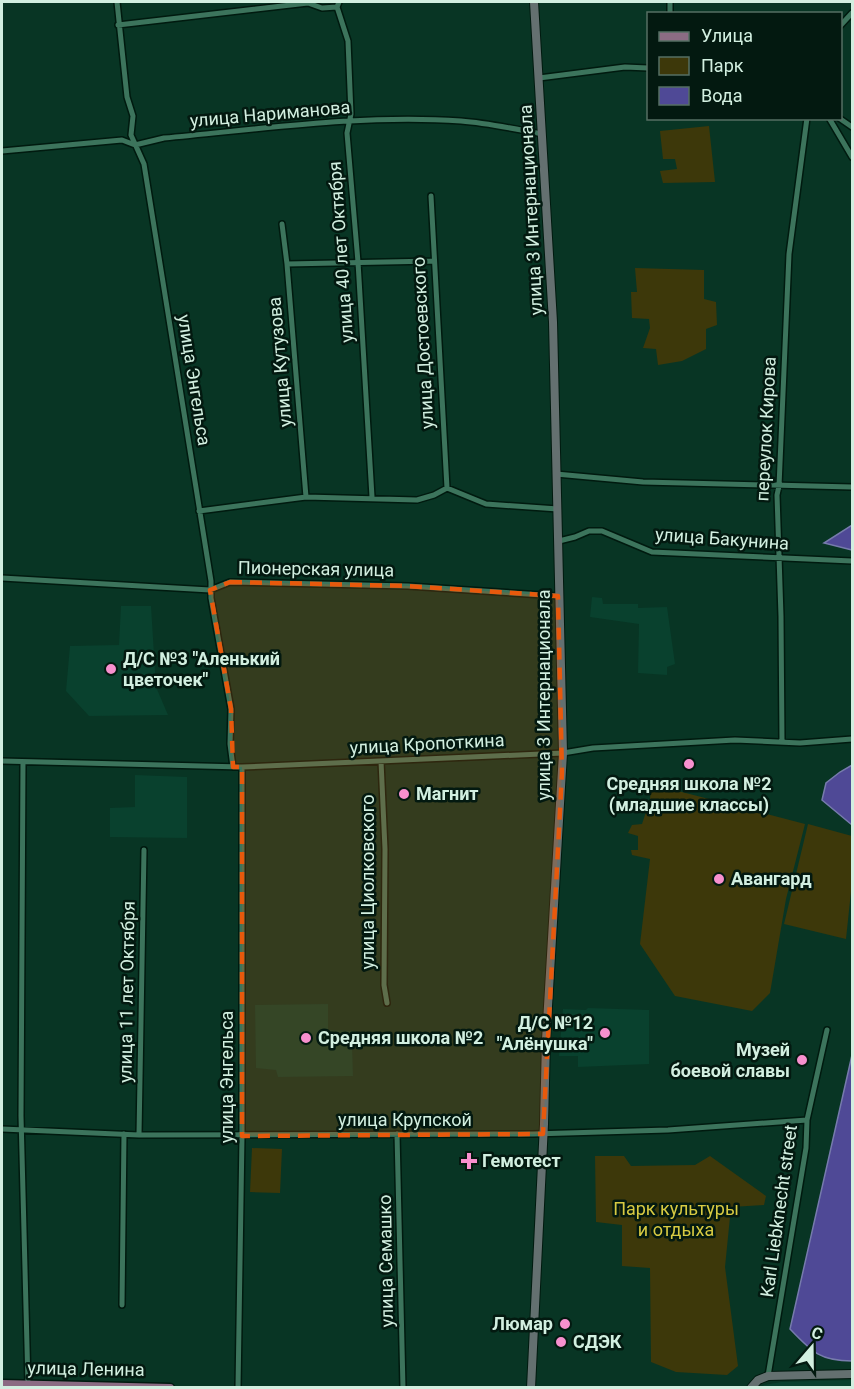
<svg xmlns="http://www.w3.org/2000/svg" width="854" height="1389" font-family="Roboto,sans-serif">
  <rect width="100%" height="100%" fill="#083524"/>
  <path fill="#09412e" d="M592,597L602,598L603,604H638V608L667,607L675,664L667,667V675L638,673L639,624L590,617Z
    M121,606H151L156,687L168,715L89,716L66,691L70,646L119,645Z
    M135,775L187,777V838L110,837V808L135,807Z
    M328,1004V1030L356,1031L357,1045H352L353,1076L278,1077L276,1070L256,1068L255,1005Z
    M588,1008L649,1010V1064L578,1067V1056H559L563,1009L586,1010Z
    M852,1380V1387H762L764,1385L781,1382Z"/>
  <path fill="#3d380a" d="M709,126L715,182L663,183L660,171L677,169L675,159H663L660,131Z
    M635,268L704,270V299L716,302L717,325L706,329V349L682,361L658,365L656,349L643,348L650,328L649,319L632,318L631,292H637Z
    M651,784L805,824L786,899L770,993L752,1011L675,996L640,944L650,859L632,855L631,850H638V836L628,833L632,825L642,824L650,800Z
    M808,824L852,836V882L846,939L784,924Z
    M252,1148L282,1149L280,1193L250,1192Z
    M595,1156H624L631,1166L695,1165L710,1156L766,1196L764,1205L731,1207L725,1267L738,1366L727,1375L676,1372L651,1362L650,1268L622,1266V1225L596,1222Z"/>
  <path fill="#4f4996" stroke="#767bac" stroke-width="1.5" d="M852,525V550L824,543Z
    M852,765V825L822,800L826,783L840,772Z
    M852,1055V1361C820,1361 812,1352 790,1329Z"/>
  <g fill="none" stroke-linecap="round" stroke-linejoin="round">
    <defs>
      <path id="street" d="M117,2L127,97L133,116L131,135L144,164L211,581V598L231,709L230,744L233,767
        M337,7L348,41L351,114L347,133L358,262L372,497
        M670,14V2
        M118,25L308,3L322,8L337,7L339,2
        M840,26L852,13
        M539,78L625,67L648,68
        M829,118L852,157
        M839,118L852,127
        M2,151L122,140L135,145L164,138C262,129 363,114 461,121C488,123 515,129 542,134
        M431,196L447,488
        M282,224L287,264L306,497
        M287,264L434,261
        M556,474L643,482L852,487
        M199,511L306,497L417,500L434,495L447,488L486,504L558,509
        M559,541L575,537L589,531H602L652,552L852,561
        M2,578L210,590L230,582L408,586L558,596
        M782,742L781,616L777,495L779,486L789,254L807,118
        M2,761L242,767L563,753L593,748L735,740L800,743L852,739
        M381,761L385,849L384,985L387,1003
        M23,762L21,1116L28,1384
        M2,1129L139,1135L533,1134L668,1130L807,1120
        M397,1134L403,1388
        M139,1135L144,850
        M122,1305L124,1134
        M768,1376L806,1148L807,1120L827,1030
        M238,1388L242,1136V767"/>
      <path id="secondary" d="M531,1388L544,1124L546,1040L563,753L553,322L534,2
        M751,1388L758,1380L768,1376L852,1374"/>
      <path id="primary" d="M2,1384L170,1388"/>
    </defs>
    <use href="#street" stroke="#001a0f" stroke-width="8"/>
    <use href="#secondary" stroke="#001a0f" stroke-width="10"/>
    <use href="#primary" stroke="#001a0f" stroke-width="11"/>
    <use href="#street" stroke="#3c745c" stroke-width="5"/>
    <use href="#secondary" stroke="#647070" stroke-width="8"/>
    <use href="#primary" stroke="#8b6c83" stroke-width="8"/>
  </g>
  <path fill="#e8590c" fill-opacity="0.2" stroke="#e8590c" stroke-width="4.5" stroke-dasharray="12 8" stroke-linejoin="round" d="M230,582L408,586L558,596L562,772L543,1134L242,1136V767H233L231,709L210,590Z"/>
  <g fill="#f790ce" stroke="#031910" stroke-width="2">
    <circle cx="111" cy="669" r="6"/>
    <circle cx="689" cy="764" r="6"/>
    <circle cx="404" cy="794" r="6"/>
    <circle cx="719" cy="879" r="6"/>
    <circle cx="605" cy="1033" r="6"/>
    <circle cx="306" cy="1038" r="6"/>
    <circle cx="802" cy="1060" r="6"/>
    <path d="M466 1152h6v6h6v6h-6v6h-6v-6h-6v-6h6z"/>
    <circle cx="565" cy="1324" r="6"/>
    <circle cx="561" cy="1342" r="6"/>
  </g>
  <g text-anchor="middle" stroke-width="5" stroke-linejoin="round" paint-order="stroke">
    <g font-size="18" fill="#d2efe0" stroke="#031910">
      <text transform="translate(270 114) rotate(-5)" y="6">улица Нариманова</text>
      <text transform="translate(531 210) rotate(-93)" y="6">улица 3 Интернационала</text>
      <text transform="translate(341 252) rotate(-94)" y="6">улица 40 лет Октября</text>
      <text transform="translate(423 343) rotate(-93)" y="6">улица Достоевского</text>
      <text transform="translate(280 362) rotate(-95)" y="6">улица Кутузова</text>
      <text transform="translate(194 380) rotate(81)" y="6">улица Энгельса</text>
      <text transform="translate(766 429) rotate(-87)" y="6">переулок Кирова</text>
      <text transform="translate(722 539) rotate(4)" y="6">улица Бакунина</text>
      <text transform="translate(316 569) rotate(1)" y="6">Пионерская улица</text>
      <text transform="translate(544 695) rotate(-90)" y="6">улица 3 Интернационала</text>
      <text transform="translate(427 744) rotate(-3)" y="6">улица Кропоткина</text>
      <text transform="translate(368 882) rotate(-90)" y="6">улица Циолковского</text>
      <text transform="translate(127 992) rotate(-89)" y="6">улица 11 лет Октября</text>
      <text transform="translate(227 1077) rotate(-90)" y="6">улица Энгельса</text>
      <text x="405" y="1126">улица Крупской</text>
      <text transform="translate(779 1211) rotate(-82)" y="6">Karl Liebknecht street</text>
      <text transform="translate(386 1261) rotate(-91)" y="6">улица Семашко</text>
      <text transform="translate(86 1369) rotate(1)" y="6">улица Ленина</text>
    </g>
    <g font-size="18" font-weight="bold" fill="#d2efe0" stroke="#031910" text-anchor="start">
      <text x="123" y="665">Д/С №3 "Аленький<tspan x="123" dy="21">цветочек"</tspan></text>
      <text x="689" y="790" text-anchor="middle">Средняя школа №2<tspan x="689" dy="21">(младшие классы)</tspan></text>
      <text x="416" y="800">Магнит</text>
      <text x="731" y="885">Авангард</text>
      <text x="593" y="1029" text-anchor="end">Д/С №12<tspan x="593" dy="21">"Алёнушка"</tspan></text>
      <text x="318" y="1044">Средняя школа №2</text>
      <text x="790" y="1056" text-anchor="end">Музей<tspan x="790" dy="21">боевой славы</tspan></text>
      <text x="482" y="1167">Гемотест</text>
      <text x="553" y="1330" text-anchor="end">Люмар</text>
      <text x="573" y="1348">СДЭК</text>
    </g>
    <g font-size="18" fill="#d7ca42" stroke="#031910">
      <text x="676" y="1215">Парк культуры<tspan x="676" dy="21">и отдыха</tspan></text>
    </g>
  </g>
  <rect width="854" height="1389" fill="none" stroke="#d2efe0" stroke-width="6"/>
  <rect x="647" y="12" width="195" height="108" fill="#031910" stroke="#566f63" stroke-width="1.5"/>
  <rect x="659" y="32" width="30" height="9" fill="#8b6c83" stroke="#566f63" stroke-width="1.5"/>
  <text x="701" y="42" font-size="18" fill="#d2efe0">Улица</text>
  <rect x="659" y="57" width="30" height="18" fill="#3d380a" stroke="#566f63" stroke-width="1.5"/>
  <text x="701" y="72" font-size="18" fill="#d2efe0">Парк</text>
  <rect x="659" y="87" width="30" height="18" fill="#4f4996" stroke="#566f63" stroke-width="1.5"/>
  <text x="701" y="102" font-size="18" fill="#d2efe0">Вода</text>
  <g transform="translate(812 1347) rotate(20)" stroke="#031910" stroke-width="4.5" paint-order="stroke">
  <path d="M0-4.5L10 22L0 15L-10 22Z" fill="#d2efe0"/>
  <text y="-9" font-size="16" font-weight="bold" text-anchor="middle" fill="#d2efe0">С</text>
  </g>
</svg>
